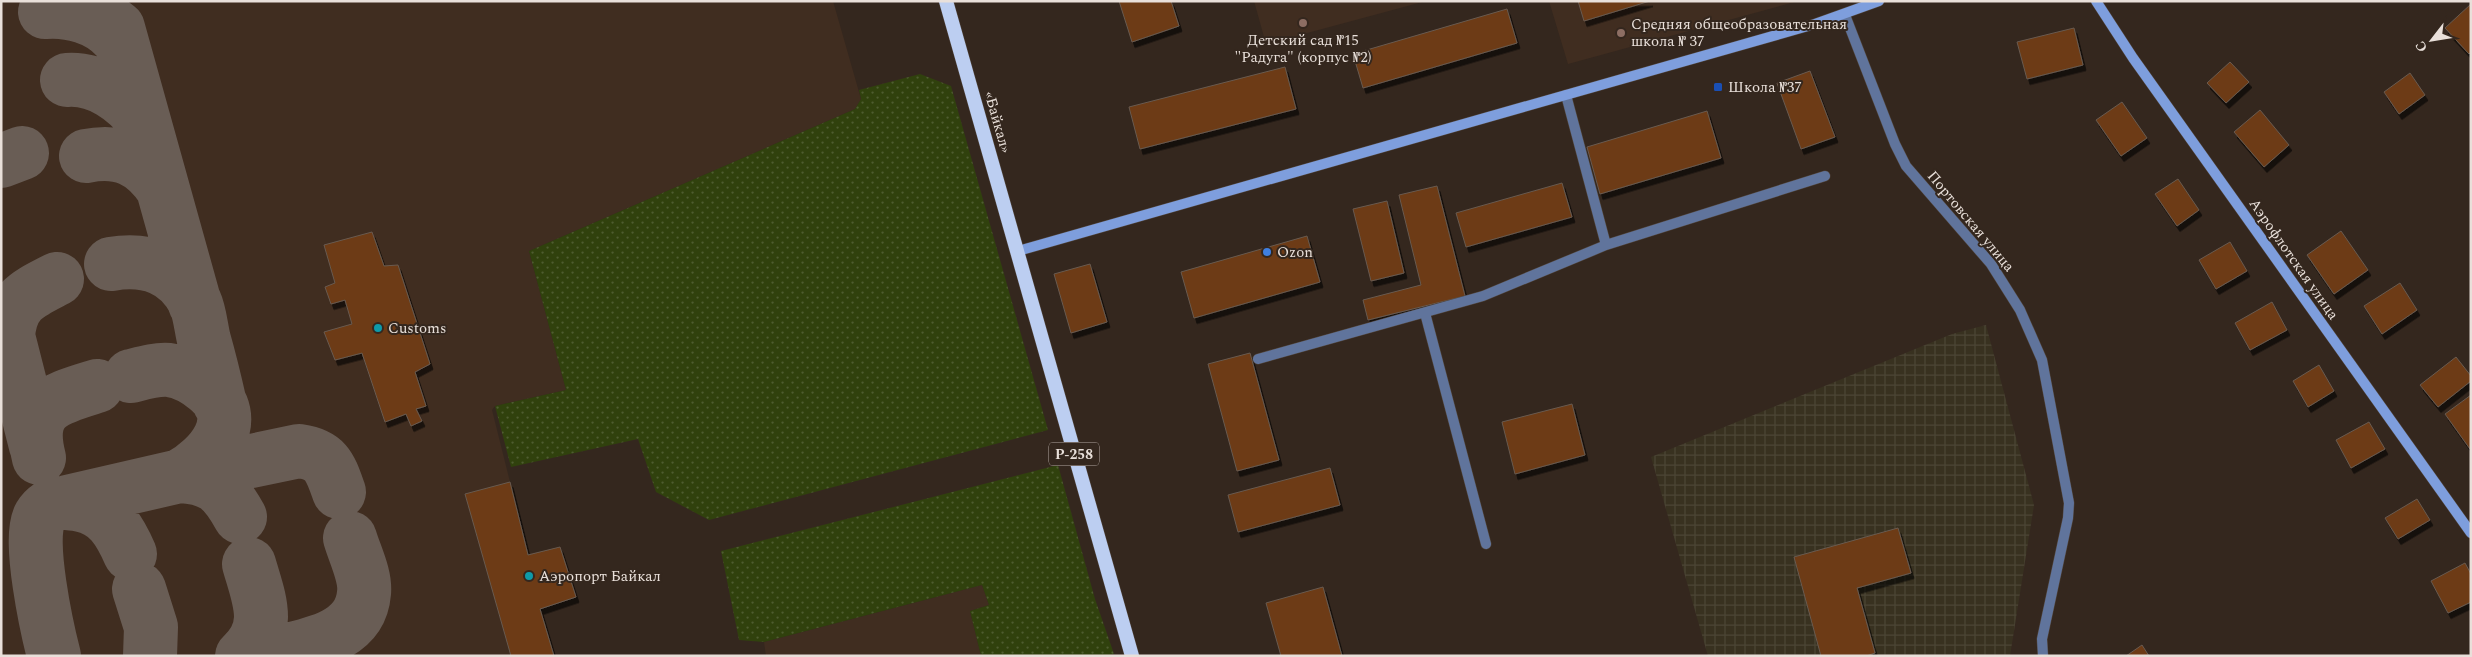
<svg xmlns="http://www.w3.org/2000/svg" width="2472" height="657" font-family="Spectral,serif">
  <defs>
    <pattern id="industrial-grid" width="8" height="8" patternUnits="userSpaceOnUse" patternTransform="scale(1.25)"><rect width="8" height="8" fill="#383120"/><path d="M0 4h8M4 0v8" fill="none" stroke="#4b4535"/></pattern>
    <pattern id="park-dots" width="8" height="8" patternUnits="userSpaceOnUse" patternTransform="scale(1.25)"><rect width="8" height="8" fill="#30410d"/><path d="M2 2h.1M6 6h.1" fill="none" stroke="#4e5c30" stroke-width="1.8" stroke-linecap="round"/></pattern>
    <filter id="shadow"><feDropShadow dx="3" dy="5.5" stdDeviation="0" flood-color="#0009"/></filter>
  </defs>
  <rect width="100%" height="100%" fill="#34271e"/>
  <path fill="url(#industrial-grid)" d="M1986,325L2034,505L2010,656H1708L1651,457L1952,334Z"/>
  <path fill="#402d20" d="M1,1H833L861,99L855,109L529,251L566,390L495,406L492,410L528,554L560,547L576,597L540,609L554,656H1Z
    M1254,1H1426L1266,44Z
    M1549,1H1798L1568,64Z
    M982,585L989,605L970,611L981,656H766L764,642Z"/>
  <path fill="url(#park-dots)" d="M920,74L951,86L1048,430L709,520L656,492L638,439L511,467L495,406L566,390L529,251L855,109L861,99L859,90Z
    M1058,465L1095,599L1114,654L1105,656H981L970,611L989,605L982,585L764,642L739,640L721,551Z"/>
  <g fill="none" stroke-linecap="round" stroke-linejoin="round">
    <path stroke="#695d55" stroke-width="54" d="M84,1L118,28L195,304
      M45,12C70,10 99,18 116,37
      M67,80C98,78 126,98 144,122
      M86,156C120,149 144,160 163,189
      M1,161L22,153
      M111,264C147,258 178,268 195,302C200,313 201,328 204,340C210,361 215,382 220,404
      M131,376C143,373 156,369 169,370C184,372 196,379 207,388C246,419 211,459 180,476L299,451C327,455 330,467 339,492
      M36,446L8,336C11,300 28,294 57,279
      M39,458C26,405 55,399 97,386
      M67,502L180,476C213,478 224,488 240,517
      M139,589L151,627L150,656
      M54,656C47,629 27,538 40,516C50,500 66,502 81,505C108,510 120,531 130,554
      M242,656C273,628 259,599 249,564
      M262,656C299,646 360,642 364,593C366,576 355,555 350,538"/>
  </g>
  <path fill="#6d3b12" stroke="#695a50" filter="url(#shadow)" d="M1119,1H1171L1179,26L1132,42Z
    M1578,1H1650L1584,21Z
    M2471,4V52L2469,54L2445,28Z
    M1507,9L1517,43L1363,88L1353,54Z
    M2074,28L2083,65L2027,79L2017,42Z
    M2230,62L2249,82L2226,103L2207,83Z
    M1285,67L1296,109L1140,149L1129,107Z
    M1810,71L1835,137L1801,149L1777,83Z
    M2410,73L2425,95L2399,114L2384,92Z
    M2122,102L2147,138L2121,156L2096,120Z
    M2260,110L2289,145L2264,167L2234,132Z
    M1707,111L1721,158L1600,194L1587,147Z
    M2178,179L2199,210L2177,226L2155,194Z
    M1562,183L1572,217L1466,247L1456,213Z
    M1437,186L1465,296L1368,320L1363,300L1421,285L1399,195Z
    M1387,201L1404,273L1371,281L1353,209Z
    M2341,231L2368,270L2334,294L2307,255Z
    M372,232L384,266L398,265L430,364L415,372L426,406L416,409L422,421L411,426L406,414L385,422L362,353L335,360L324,332L352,324L345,300L331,304L325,287L335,283L324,245Z
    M1307,236L1320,282L1194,318L1181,272Z
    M2230,242L2247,271L2216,289L2199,260Z
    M1090,264L1107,322L1071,333L1054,274Z
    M2400,283L2417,310L2382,334L2364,306Z
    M2272,302L2287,330L2250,350L2235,323Z
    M1250,353L1279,460L1237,471L1208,364Z
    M2456,357L2471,376V381L2438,407L2420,385Z
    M2319,365L2334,391L2308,407L2293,381Z
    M2471,395V448L2470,449L2445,414Z
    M1572,404L1585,455L1515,474L1502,422Z
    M2369,422L2385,449L2351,468L2336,440Z
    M1330,468L1340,505L1238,532L1228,495Z
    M510,482L528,555L560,547L576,597L540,609L554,656H511L465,494Z
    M2417,499L2430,520L2398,539L2385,518Z
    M1898,528L1911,573L1857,588L1875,653L1866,656H1821L1794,557Z
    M2465,563L2471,574V602L2448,613L2431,581Z
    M1323,587L1342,656H1281L1266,603Z
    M2142,645L2149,656H2126Z"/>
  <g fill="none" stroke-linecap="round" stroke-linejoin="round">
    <defs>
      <path id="minor" d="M1845,15L1895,144L1906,166L1991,264L2020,310L2042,360L2069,503L2068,518L2042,639L2043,656
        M1606,245L1825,176
        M1425,313L1486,544
        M1258,359L1483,296L1606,245L1566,95"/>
      <path id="secondary" d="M2096,1L2133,58L2471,533
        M1018,251L1815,24L1879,1"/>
      <path id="trunk" d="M946,1L1132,656"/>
    </defs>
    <use href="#minor" stroke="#51453c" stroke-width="11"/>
    <use href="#secondary" stroke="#51453c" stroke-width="11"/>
    <use href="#trunk" stroke="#51453c" stroke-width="15"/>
    <use href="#minor" stroke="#60749c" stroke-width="10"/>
    <use href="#secondary" stroke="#7e9edd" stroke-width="10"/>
    <use href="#trunk" stroke="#bccef1" stroke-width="14"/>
  </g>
  <g fill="#8d6e63" stroke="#34271e" stroke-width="2">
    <circle cx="1303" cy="23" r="5"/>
    <circle cx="1621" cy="33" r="5"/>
  </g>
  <rect fill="#1a4fb4" stroke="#34271e" stroke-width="2" x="1713" y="82" width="10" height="10" rx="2.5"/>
  <circle fill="#3f7fe0" stroke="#34271e" stroke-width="2" cx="1267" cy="252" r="5"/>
  <g fill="#0f9aa8" stroke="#34271e" stroke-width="2">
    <circle cx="378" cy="328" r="5"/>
    <circle cx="529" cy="576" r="5"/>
  </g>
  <g text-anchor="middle" stroke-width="4" stroke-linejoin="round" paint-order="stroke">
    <rect fill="#34271e" stroke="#b3a8a2" stroke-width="1" x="1049" y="442.5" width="50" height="23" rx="4"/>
    <g font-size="14" font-weight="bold" fill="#e9e0da">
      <text x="1074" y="459">Р-258</text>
    </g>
    <g font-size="15" fill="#e9e0da" stroke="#34271e" text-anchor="start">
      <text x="1631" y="29">Средняя общеобразовательная<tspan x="1631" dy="17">школа № 37</tspan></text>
      <text x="1303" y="45" text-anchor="middle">Детский сад №15<tspan x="1303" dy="17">"Радуга" (корпус №2)</tspan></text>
      <text x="1728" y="92">Школа №37</text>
      <text x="1277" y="257">Ozon</text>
      <text x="388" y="333">Customs</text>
      <text x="539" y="581">Аэропорт Байкал</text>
    </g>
    <g font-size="15" fill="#e9e0da" stroke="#34271e">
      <text transform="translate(998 122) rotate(74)" y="5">«Байкал»</text>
      <text transform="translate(1971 221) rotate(50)" y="5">Портовская улица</text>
      <text transform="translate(2294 259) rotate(55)" y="5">Аэрофлотская улица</text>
    </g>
  </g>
  <rect width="2472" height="657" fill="none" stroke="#e9e0da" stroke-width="5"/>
  <g transform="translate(2432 40) rotate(239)" stroke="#34271e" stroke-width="4" paint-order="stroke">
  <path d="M0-4L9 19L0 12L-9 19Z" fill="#e9e0da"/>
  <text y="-8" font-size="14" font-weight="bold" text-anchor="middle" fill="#e9e0da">С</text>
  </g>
</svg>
